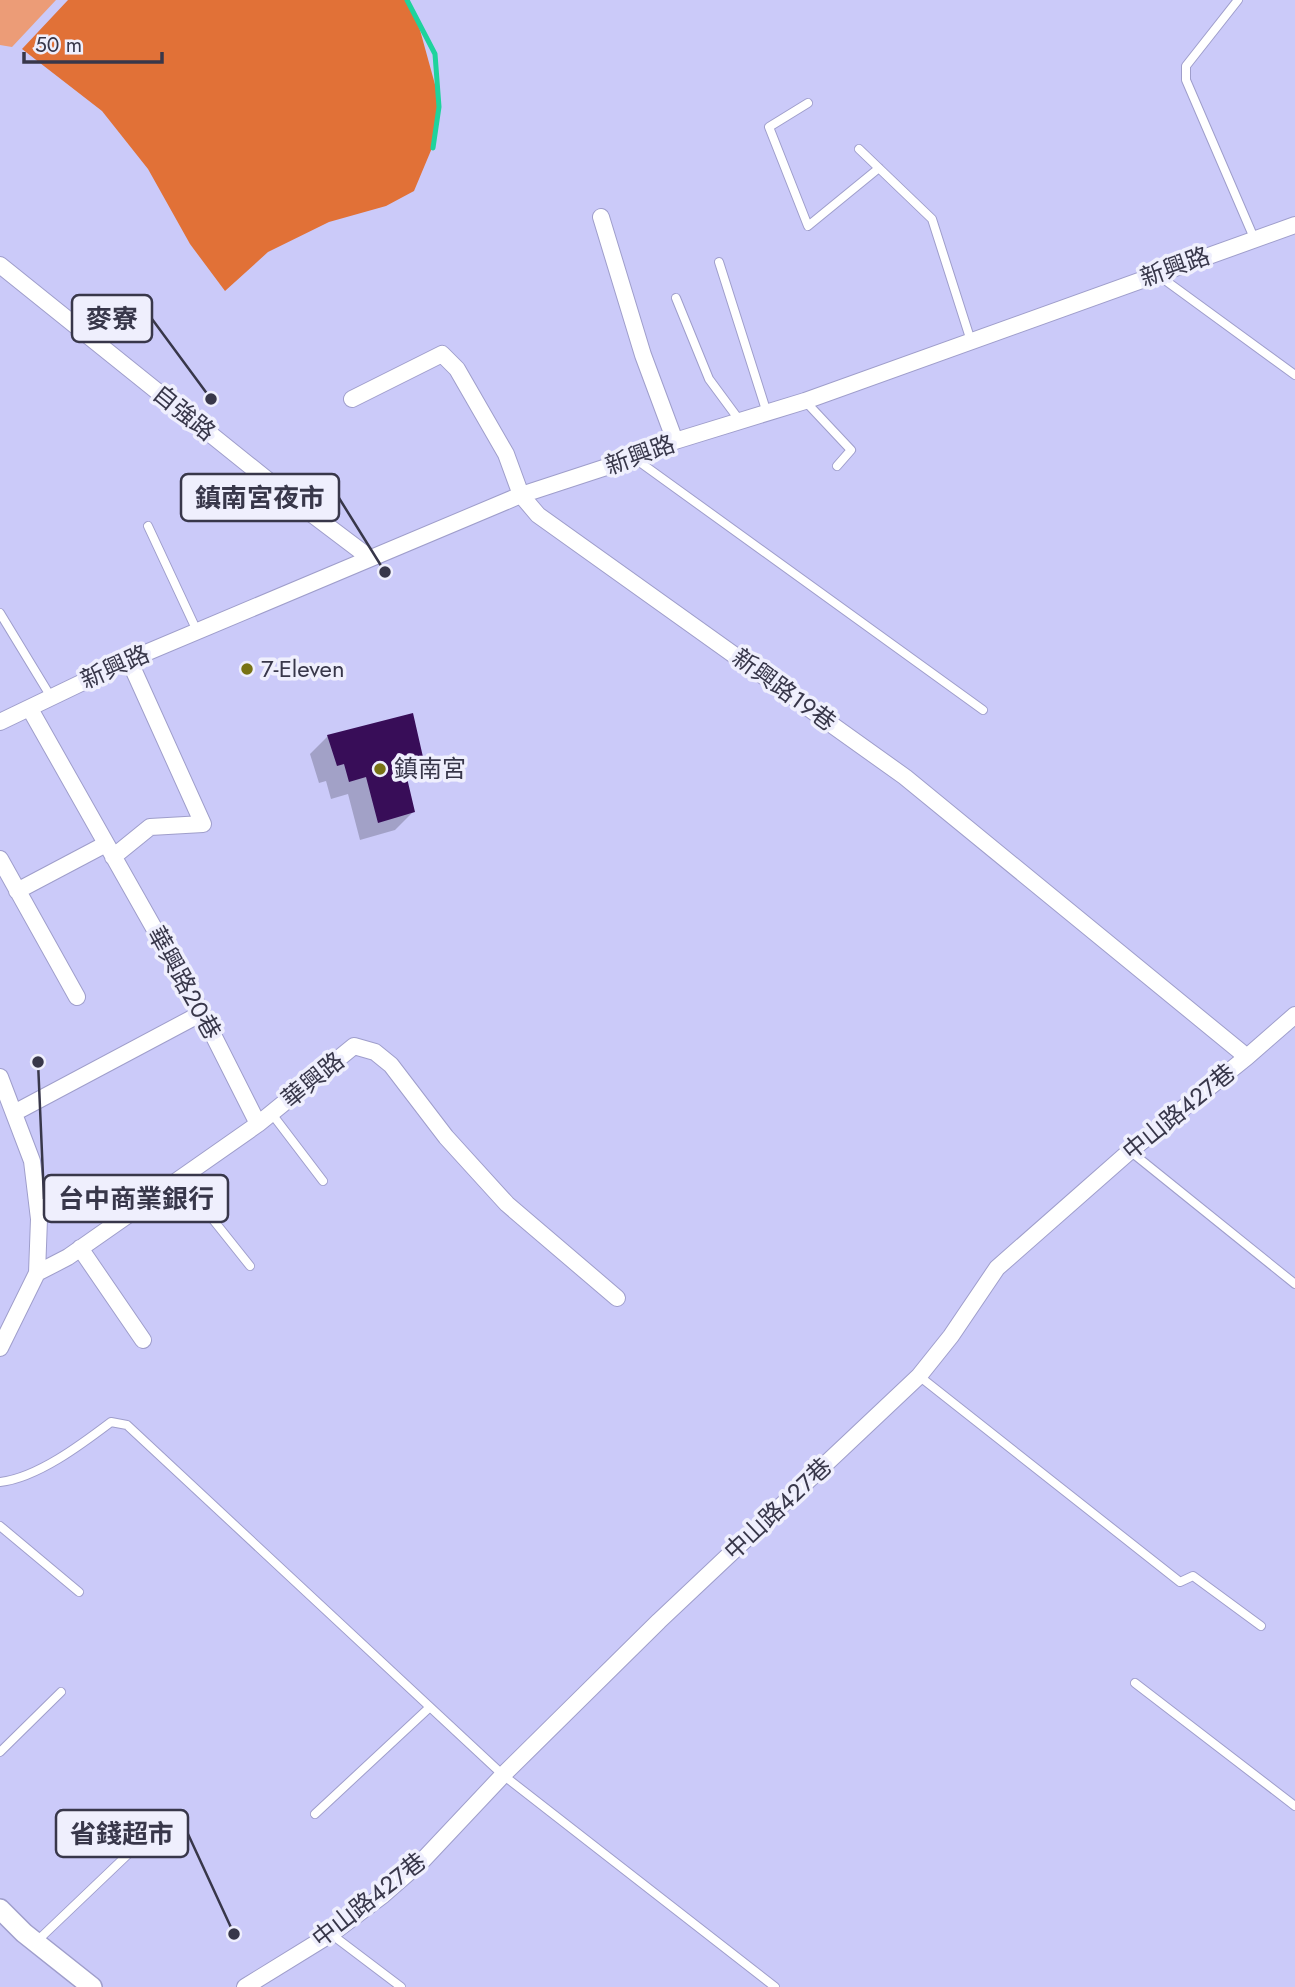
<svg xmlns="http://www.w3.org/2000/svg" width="1295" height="1987" font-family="Jost,'Noto Sans TC',sans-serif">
  <rect width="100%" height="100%" fill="#cbcaf9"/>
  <path fill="#ec9c77" d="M0,0H56L12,47L0,45Z"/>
  <path fill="#e17137" d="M68,0H407L420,30L439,99L432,148L414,191L386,206L329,222L268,252L225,291L190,244L148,169L102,111L22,49Z"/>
  <path fill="#0003" d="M328,736L421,756L412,765L414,772L406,780L413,812L395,830L360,840L348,794L331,799L326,781L319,783L310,754Z"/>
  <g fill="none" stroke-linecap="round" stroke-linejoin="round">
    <path stroke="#1ed39c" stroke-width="5" d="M407,0L435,54L439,107L433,148"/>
  </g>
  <path fill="#380d58" d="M413,713L423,757L412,761L416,772L407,778L415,812L378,823L366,777L349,782L344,764L337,766L327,735Z"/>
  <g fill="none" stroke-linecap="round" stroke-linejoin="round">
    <defs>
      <path id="service" d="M1238,0L1186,66V80L1254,238
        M808,103L769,127L808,226L879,168
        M859,149L932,219L971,341
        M719,262L767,413
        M1158,275L1295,375
        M676,298L709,379L740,421
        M805,401L851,450L837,466
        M634,458L983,710
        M148,526L197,631
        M0,613L51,697
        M272,1114L323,1181
        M1130,1151L1295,1284
        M179,1177L250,1266
        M919,1376L1180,1582L1193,1576L1261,1626
        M0,1482C37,1478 82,1444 111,1422L127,1425L503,1775L775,1987
        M0,1526L79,1592
        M1135,1683L1295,1806
        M0,1752L61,1692
        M315,1814L430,1707
        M331,1934L401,1987
        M36,1942L166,1818"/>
      <path id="minor" d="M601,217L643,355L675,441
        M0,265L280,490L370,558
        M352,399L442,354L457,369L506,454L521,495L538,515L905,777L1247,1057
        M30,709L202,1013L258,1124
        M0,722L129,660L521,495L634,458L675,441L805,401L1295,225
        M113,857L150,827L203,824L129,660
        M0,859L77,997
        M17,891L106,844
        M0,1077L32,1161L39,1219L37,1273
        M14,1113L202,1013
        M80,1248L143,1340
        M0,1348L37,1273L68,1257L258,1124L354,1046L375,1052L391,1065L446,1137L507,1204L617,1298
        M245,1987L331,1934L383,1895L423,1860L503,1775L659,1621L919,1376L951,1336L997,1268L1130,1151L1247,1057L1295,1015"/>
      <path id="tertiary" d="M0,1909L24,1933L92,1987"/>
    </defs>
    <use href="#service" stroke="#9f9ecb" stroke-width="10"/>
    <use href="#minor" stroke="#9f9ecb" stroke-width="18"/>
    <use href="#tertiary" stroke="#9f9ecb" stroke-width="22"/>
    <use href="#service" stroke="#fff" stroke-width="8"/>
    <use href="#minor" stroke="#fff" stroke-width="16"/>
    <use href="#tertiary" stroke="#fff" stroke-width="19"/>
  </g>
  <g fill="#787214" stroke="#efeffd" stroke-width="2.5">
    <circle cx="247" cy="669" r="7"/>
    <circle cx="380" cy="769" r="7"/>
  </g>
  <g text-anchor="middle" stroke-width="7" stroke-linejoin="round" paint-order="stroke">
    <g font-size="24" fill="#38374a" stroke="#efeffd">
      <text transform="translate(1175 267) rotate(-20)" y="8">新興路</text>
      <text transform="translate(184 413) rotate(39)" y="8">自強路</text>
      <text transform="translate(640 455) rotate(-20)" y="8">新興路</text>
      <text transform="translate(115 667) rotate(-24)" y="8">新興路</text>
      <text transform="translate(784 690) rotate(36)" y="8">新興路19巷</text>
      <text transform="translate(184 983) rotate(61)" y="8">華興路20巷</text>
      <text transform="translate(313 1080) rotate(-39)" y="8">華興路</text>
      <text transform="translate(1179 1112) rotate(-39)" y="8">中山路427巷</text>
      <text transform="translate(778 1509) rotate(-43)" y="8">中山路427巷</text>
      <text transform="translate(369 1900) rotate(-38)" y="8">中山路427巷</text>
    </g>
    <g font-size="24" fill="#38374a" stroke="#efeffd" text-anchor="start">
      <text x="261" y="677">7-Eleven</text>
      <text x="394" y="777">鎮南宮</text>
    </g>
  </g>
  <path fill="none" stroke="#38374a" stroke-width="2.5" d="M211 399L152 319M385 572L339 498M38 1062L44 1199M234 1934L188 1834"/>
  <g fill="#38374a" stroke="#efeffd" stroke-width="2.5">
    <circle cx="211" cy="399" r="7"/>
    <circle cx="385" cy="572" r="7"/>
    <circle cx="38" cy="1062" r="7"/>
    <circle cx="234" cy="1934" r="7"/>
  </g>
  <g fill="#efeffd" stroke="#38374a" stroke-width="2.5">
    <rect x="72" y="295" width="80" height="47" rx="7"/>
    <rect x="181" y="474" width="158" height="47" rx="7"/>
    <rect x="44" y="1175" width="184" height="47" rx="7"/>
    <rect x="56" y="1810" width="132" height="47" rx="7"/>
  </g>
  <g font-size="26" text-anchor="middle" font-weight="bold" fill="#38374a">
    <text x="112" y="328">麥寮</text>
    <text x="260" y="507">鎮南宮夜市</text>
    <text x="136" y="1208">台中商業銀行</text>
    <text x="122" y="1843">省錢超市</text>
  </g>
  <path d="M24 52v10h138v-10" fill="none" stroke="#38374a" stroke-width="3.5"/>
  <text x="35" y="52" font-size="21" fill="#38374a" stroke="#efeffd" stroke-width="5" paint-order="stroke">50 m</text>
</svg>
